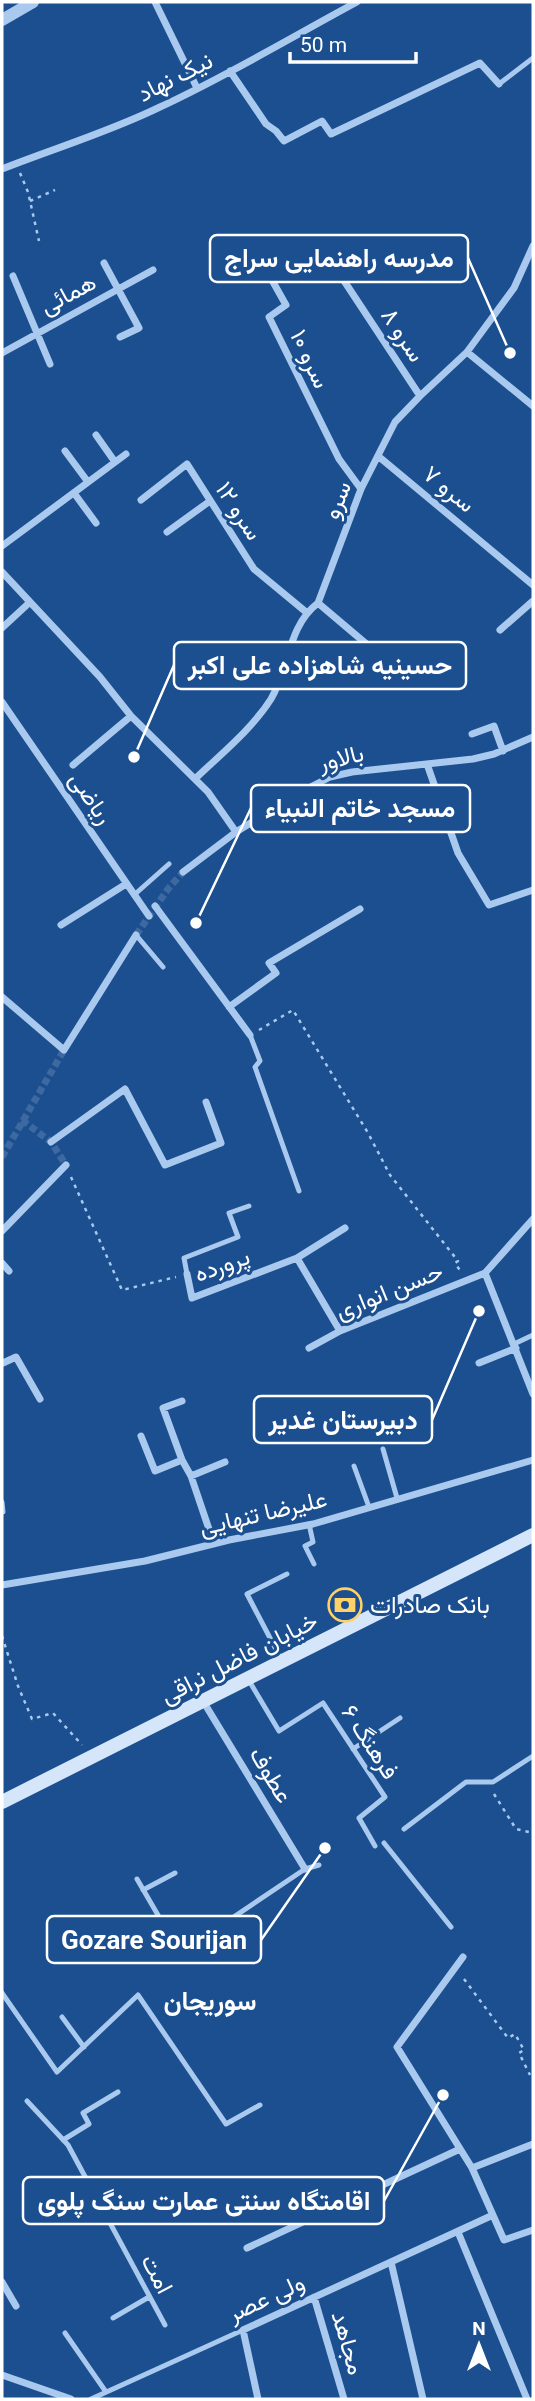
<svg xmlns="http://www.w3.org/2000/svg" width="535" height="2401" font-family="Roboto,Vazirmatn,sans-serif">
  <rect width="100%" height="100%" fill="#1b4f8f"/>
  <g fill="none" stroke-linecap="round" stroke-linejoin="round">
    <path stroke="#3d69a0" stroke-width="7" stroke-dasharray="7 3.5" stroke-linecap="butt" d="M136,935L168,889L183,872
      M22,1120L51,1142L66,1165
      M2,1157L64,1050"/>
    <path stroke="#a9c9ee" stroke-width="2.5" stroke-dasharray="3.5 5" stroke-linecap="butt" d="M20,173L28,192L39,241
      M30,201L55,190
      M259,1030L293,1010L368,1133L390,1175L458,1261L455,1263L461,1272
      M71,1177L122,1290L176,1277
      M2,1636L18,1686L32,1719L53,1713L82,1745
      M494,1794L516,1829L533,1833
      M464,1979L508,2038L515,2034L524,2050L519,2053L530,2075"/>
    <path stroke="#a9c9ee" stroke-width="5" d="M499,84L533,58
      M134,895L169,864
      M136,935L163,967
      M250,1035L260,1061L255,1067L299,1191
      M187,1274L184,1258L238,1237L229,1213L249,1206
      M514,1344L533,1335
      M383,1449L397,1498
      M354,1466L369,1507
      M2,1502L3,1512
      M309,1524L313,1542L305,1546L314,1564
      M282,1661L247,1594L287,1574
      M248,1679L279,1731L323,1703L385,1797L359,1818L375,1846
      M353,1749L400,1718
      M404,1829L466,1782H493L533,1756
      M384,1843L451,1927
      M137,1879L180,1953L305,1869L319,1865
      M143,1890L175,1873
      M2,1993L57,2072L138,1995L226,2124L260,2105
      M62,2017L84,2047
      M27,2101L68,2145L165,2325
      M63,2140L89,2124L83,2113L118,2092
      M113,2318L149,2297
      M65,2333L106,2392
      M91,2399L243,2330"/>
    <path stroke="#a9c9ee" stroke-width="7" d="M155,2L197,88
      M230,71L266,124L276,131L284,141L322,121L331,134L480,63L499,84
      M2,169C55,148 109,132 160,107C227,76 292,37 357,2
      M255,250L286,305L269,317L339,459L361,489
      M331,261L420,396
      M104,263L139,328L120,337
      M13,276L50,364
      M467,352L533,406
      M2,353L153,270
      M96,435L115,462
      M65,451L88,482
      M378,456L533,585
      M74,493L96,523
      M141,500L187,464L254,569L306,612
      M167,532L210,501
      M2,546L126,454
      M2,572L100,677L131,716L208,792L236,832
      M318,603L370,647
      M2,628L29,603
      M500,630L533,601
      M2,702L149,916
      M472,734L494,726L503,751
      M427,764L458,853L489,905L533,890
      M73,765L131,716
      M196,778C221,754 252,729 271,699C290,667 287,627 318,603L361,489L395,422L420,396L467,352L514,288L533,246
      M183,872L236,832L297,794L330,777L352,772L473,759L494,754L533,737
      M155,906L250,1035
      M61,925L126,884
      M2,997L64,1050L136,935
      M229,1007L276,973L269,963L360,909
      M51,1142L125,1089L165,1165L221,1143L206,1102
      M2,1231L66,1165
      M297,1258L340,1331
      M2,1263L9,1271
      M485,1273L533,1394
      M187,1274L192,1298L297,1258L345,1228
      M309,1348L340,1331L485,1273L533,1219
      M2,1362L3,1363L16,1357L40,1399
      M479,1363L516,1348
      M182,1401L163,1408L182,1460
      M141,1436L155,1471L182,1460L191,1476L214,1544
      M191,1476L225,1462
      M2,1585L145,1561L229,1540L313,1524L533,1460
      M203,1701L305,1869
      M463,1957L397,2047L472,2168L504,2240L533,2230
      M472,2168L533,2144
      M458,2232L527,2399
      M247,2248L460,2149
      M391,2262L423,2399
      M2,2282L16,2306
      M314,2297L344,2399
      M2,2375L71,2399
      M258,2399L243,2330L493,2215"/>
    <path stroke="#a9c9ee" stroke-width="12" d="M2,20L33,2"/>
    <path stroke="#d6e6fa" stroke-width="14" d="M2,1802L533,1535"/>
  </g>
  <defs>
    <symbol id="bank-ring" viewBox="-11 -11 22 22"><circle r="9.5" fill="#1b4f8f" stroke="#ffd166" stroke-width="1.5"/><path d="M-6-4H6V4H-6ZM0-2.3a2.3 2.3 0 1 0 0 4.6a2.3 2.3 0 1 0 0-4.6Z" fill="#ffd166"/></symbol>
  </defs>
  <g fill-rule="evenodd">
    <use href="#bank-ring" x="326" y="1586" width="38" height="38"/>
  </g>
  <g text-anchor="middle" stroke-width="6" stroke-linejoin="round" paint-order="stroke">
    <g font-size="24" fill="#fff" stroke="#1b4f8f">
      <text transform="translate(175 77) rotate(-27)" y="8">نیک نهاد</text>
      <text transform="translate(68 294) rotate(-28)" y="8">همائی</text>
      <text transform="translate(403 335) rotate(57)" y="8">سرو ۸</text>
      <text transform="translate(310 359) rotate(65)" y="8">سرو ۱۰</text>
      <text transform="translate(449 489) rotate(39)" y="8">سرو ۷</text>
      <text transform="translate(337 500) rotate(-68)" y="8">سرو</text>
      <text transform="translate(239 511) rotate(57)" y="8">سرو ۱۲</text>
      <text transform="translate(341 758) rotate(-14)" y="8">بالاور</text>
      <text transform="translate(91 798) rotate(56)" y="8">ریاضی</text>
      <text transform="translate(222 1265) rotate(-20)" y="8">پرورده</text>
      <text transform="translate(389 1291) rotate(-22)" y="8">حسن انواری</text>
      <text transform="translate(263 1513) rotate(-13)" y="8">علیرضا تنهایی</text>
      <text transform="translate(239 1658) rotate(-27)" y="8">خیابان فاضل نراقی</text>
      <text transform="translate(370 1742) rotate(57)" y="8">فرهنگ ۶</text>
      <text transform="translate(271 1775) rotate(59)" y="8">عطوف</text>
      <text transform="translate(157 2274) rotate(62)" y="8">امت</text>
      <text transform="translate(266 2298) rotate(-25)" y="8">ولی عصر</text>
      <text transform="translate(348 2343) rotate(74)" y="8">مجاهد</text>
    </g>
    <g font-size="24" fill="#fff" stroke="#1b4f8f" text-anchor="start">
      <text x="370" y="1613">بانک صادرات</text>
    </g>
    <g font-size="26" font-weight="bold" fill="#fff" stroke="#1b4f8f">
      <text x="210" y="2010">سوریجان</text>
    </g>
  </g>
  <path fill="none" stroke="#fff" stroke-width="2.5" d="M510 353L468 258M134 757L174 665M196 923L251 808M479 1311L432 1420M325 1848L261 1940M443 2095L384 2201"/>
  <g fill="#fff" stroke="#1b4f8f" stroke-width="2.5">
    <circle cx="510" cy="353" r="7"/>
    <circle cx="134" cy="757" r="7"/>
    <circle cx="196" cy="923" r="7"/>
    <circle cx="479" cy="1311" r="7"/>
    <circle cx="325" cy="1848" r="7"/>
    <circle cx="443" cy="2095" r="7"/>
  </g>
  <g fill="#1b4f8f" stroke="#fff" stroke-width="2.5">
    <rect x="210" y="235" width="258" height="47" rx="7"/>
    <rect x="174" y="642" width="292" height="47" rx="7"/>
    <rect x="251" y="785" width="219" height="47" rx="7"/>
    <rect x="254" y="1396" width="178" height="47" rx="7"/>
    <rect x="47" y="1916" width="214" height="47" rx="7"/>
    <rect x="23" y="2177" width="361" height="47" rx="7"/>
  </g>
  <g font-size="26" text-anchor="middle" font-weight="bold" fill="#fff">
    <text x="339" y="267">مدرسه راهنمایی سراج</text>
    <text x="320" y="674">حسینیه شاهزاده علی اکبر</text>
    <text x="360" y="817">مسجد خاتم النبیاء</text>
    <text x="343" y="1429">دبیرستان غدیر</text>
    <text x="154" y="1949">Gozare Sourijan</text>
    <text x="204" y="2210">اقامتگاه سنتی عمارت سنگ پلوی</text>
  </g>
  <rect width="535" height="2401" fill="none" stroke="#ffffff" stroke-width="7"/>
  <g transform="translate(479 2345)" stroke="#1b4f8f" stroke-width="5" paint-order="stroke">
  <path d="M0-5L12 26L0 18L-12 26Z" fill="#ffffff"/>
  <text y="-10" font-size="19" font-weight="bold" text-anchor="middle" fill="#ffffff">N</text>
  </g>
  <path d="M290 52v10h126v-10" fill="none" stroke="#ffffff" stroke-width="3.5"/>
  <text x="300" y="52" font-size="21" fill="#ffffff" stroke="#1b4f8f" stroke-width="5" paint-order="stroke">50 m</text>
</svg>
